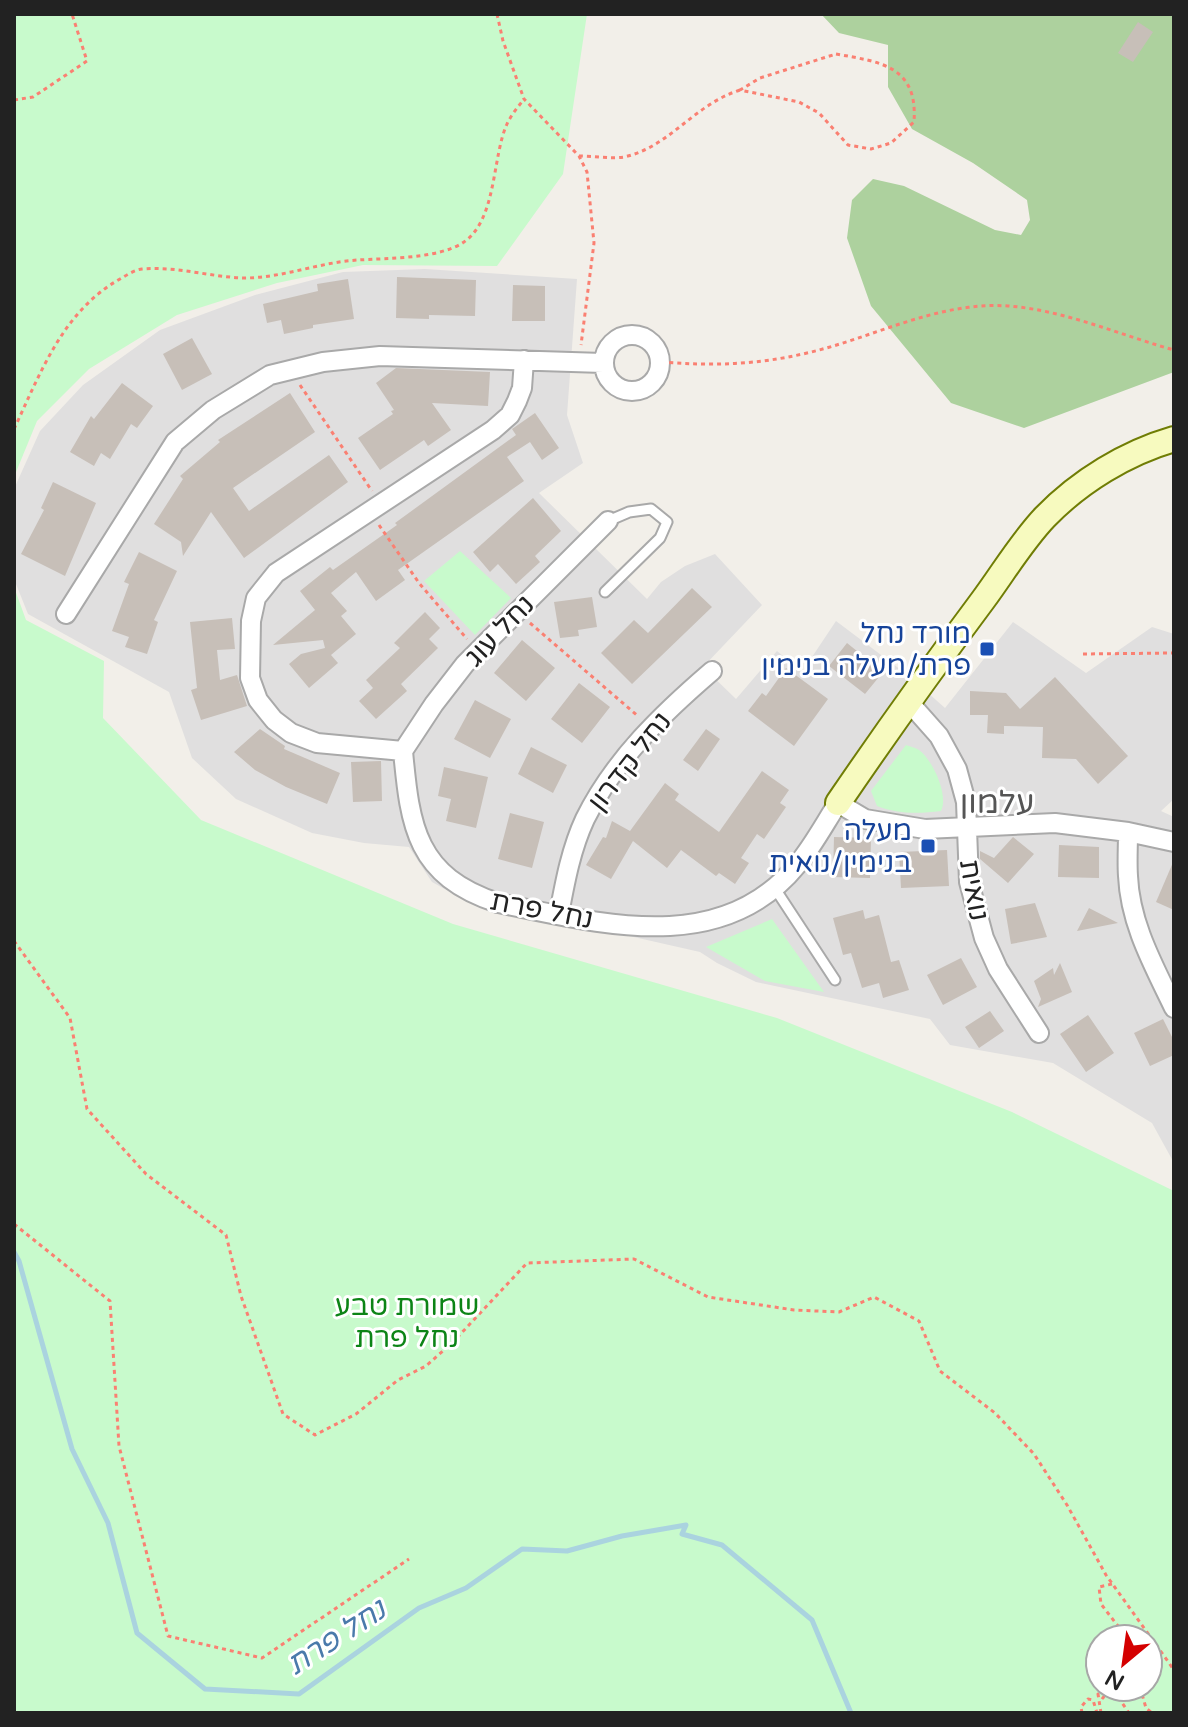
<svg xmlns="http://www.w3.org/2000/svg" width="1188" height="1727" font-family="'Varela Round',Heebo,sans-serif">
  <rect width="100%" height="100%" fill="#f2efe9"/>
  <path fill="#e0dfdf" d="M425,269L577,279L567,415L583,463L539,493L647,599L661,582L685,566L715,554L762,605L703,667L736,699L777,651L802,672L836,621L909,676L945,708L1013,622L1086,673L1152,627L1174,634V799L1161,811L1174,817V1163L1152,1123L1053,1063L950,1045L930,1019L756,982L717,963L700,952L461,898L432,882L409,847L364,843L312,833L236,799L192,758L169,692L28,614L14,579V489L40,431L83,385L160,330L255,295L343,272Z"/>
  <path fill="#add19e" d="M821,14H1174V372L1024,428L951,403L871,306L847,238L852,200L873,179L904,186L995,230L1021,235L1030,220L1027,200L973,163L912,129L888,87V45L839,33Z"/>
  <path fill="#c8facc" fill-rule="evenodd" d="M14,14H587L563,174L497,266L363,265L277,283L177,315L89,369L37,421L14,477Z
    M460,551L511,598L475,635L424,581Z
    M14,587L26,620L104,661L103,718L201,820L453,924L777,1018L1012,1112L1174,1191V1713H14ZM1148,1639V1687H1100V1639Z
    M906,745C909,746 916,748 919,750C933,760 949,796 941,811C918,814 898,814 877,806L871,791Z
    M772,919L824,992L765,981L706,947Z"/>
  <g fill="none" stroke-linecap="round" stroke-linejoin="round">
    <path stroke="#aad3df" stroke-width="5" d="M14,1252L19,1261L72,1449L108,1523L137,1633L205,1689L299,1694L419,1608L466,1588L522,1549L567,1551L622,1536L686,1525L682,1534L722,1545L812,1620L851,1713"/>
  </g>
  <path fill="#c7bfb8" d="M1138,22L1153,32L1133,62L1118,53Z
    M397,277L476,280L475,316L429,315V319L396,318Z
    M348,279L354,319L313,325V328L284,334L281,320L267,323L263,304L318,291L317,284Z
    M513,285L545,286V321H512Z
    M192,338L212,374L182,390L163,354Z
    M396,368L490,372L488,406L432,403L451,430L428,446L424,440L380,470L358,438L393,414L391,411L394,410L376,383Z
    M122,383L153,406L137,428L131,424L110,459L101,453L94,466L70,452L91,416L94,419Z
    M290,393L315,432L233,488L249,511L329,455L348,482L244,558L211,512L183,556L181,542L154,524L183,479L180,476L220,442L218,440Z
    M535,413L559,448L542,460L530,442L507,457L524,481L398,570L405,580L376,601L356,572L331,593L347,611L341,616L356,634L331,655L338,663L309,688L289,664L301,654L325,648L323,640L273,645L315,610L300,591L330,567L333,570L397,525L395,523L516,435L512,429Z
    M53,482L96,503L65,576L21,554L44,510L41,508Z
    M533,498L561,531L535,556L540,562L516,584L498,564L490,572L473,552Z
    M139,552L177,571L154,620L158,622L147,654L125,647L129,637L112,631L129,584L124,582Z
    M692,588L712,607L632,684L601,653L634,620L648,633Z
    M592,597L597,627L578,630L579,636L560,638L554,602Z
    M425,612L440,628L429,639L438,648L401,684L407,691L376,719L359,701L373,688L366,680L400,648L394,643Z
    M232,618L235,649L217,650L220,680L237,675L247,706L201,720L191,690L197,688L190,622Z
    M522,640L555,668L526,701L494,673Z
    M847,643L883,672L865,694L829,666Z
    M786,668L828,699L794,746L748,711L762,693L766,696Z
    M1055,677L1128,756L1098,784L1076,759L1042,758L1043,727L1004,726V734L987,733L988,715H970V691L1006,693L1020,709Z
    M579,683L610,707L582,743L551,719Z
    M475,700L511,719L490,758L454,739Z
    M260,729L285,746L284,749L340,773L327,804L286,787L255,770L234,752Z
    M706,729L720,739L698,771L683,760Z
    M531,747L567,765L553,793L518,774Z
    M381,761L382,801L353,802L351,762Z
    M444,767L488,777L476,828L446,821L451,799L438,796Z
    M762,771L789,790L780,803L786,807L764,839L757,834L741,858L749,863L735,884L719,873L716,876L681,850L667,868L633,841L611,879L586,865L603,837L606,838L612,821L630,831L665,783L679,794L675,800L719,832Z
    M510,813L544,822L532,868L498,859Z
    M834,837L871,838L870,878L833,877Z
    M1013,837L1034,854L1008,883L980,859V851L994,858Z
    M1059,845L1099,847V878L1058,877Z
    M947,850L949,886L901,888L899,852Z
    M1174,860V910L1156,902Z
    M1035,903L1047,937L1011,944L1005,909Z
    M1089,908L1118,923L1077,931Z
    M863,910L865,919L879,915L891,962L899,960L909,990L883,998L879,983L862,988L851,953L843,955L833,918Z
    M961,958L977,987L943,1005L927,975Z
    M1060,963L1072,992L1038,1007L1041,999L1034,981L1053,968L1054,975Z
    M990,1011L1004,1031L979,1048L965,1027Z
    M1088,1015L1114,1053L1086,1072L1060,1034Z
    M1163,1019L1174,1041V1055L1150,1066L1134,1033Z"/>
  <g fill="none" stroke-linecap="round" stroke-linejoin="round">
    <defs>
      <path id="lane" d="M605,592L660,538L667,522L651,509L629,512L608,521
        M774,887L835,980"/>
      <path id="street" d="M604 363a28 28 0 1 1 56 0a28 28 0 1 1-56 0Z
        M66,614L175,442L213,410L270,375L323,362L380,356L603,363
        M908,701L939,736L957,769L966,802L969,882L984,938L998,969L1039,1033
        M403,751C410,827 416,876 498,903C599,923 721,958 797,865C813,846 825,823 838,803L865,819L925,829L1055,823L1128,832L1174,842
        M403,751L317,743L291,733L274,720L258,700L250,678L251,621L256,598L276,573L493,430L510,415L517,401L522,388L524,360
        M403,751L434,704L465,664L608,521
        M1128,832C1128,847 1127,862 1128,876C1130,924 1154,966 1174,1008
        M559,914C565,882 571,849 585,819C614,760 663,713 712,671"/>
      <path id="secondary" d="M838,803C885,734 933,667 983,600C1003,573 1022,541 1045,517C1080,481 1126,453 1174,439"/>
    </defs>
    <use href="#lane" stroke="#a9a9a9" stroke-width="13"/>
    <use href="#street" stroke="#a9a9a9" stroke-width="22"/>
    <use href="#secondary" stroke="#707d05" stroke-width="28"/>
    <path stroke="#fa8072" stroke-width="3" stroke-dasharray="4 4" stroke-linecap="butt" d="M497,14L503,41L524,99L579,156L587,172L594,243L581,345
      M836,54C881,62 918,66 914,122L891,143L871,149L848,145L819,113L799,102L740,90L760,78Z
      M14,100L33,97L87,61L72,14
      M579,156C593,156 611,159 624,157C670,147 693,105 740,90
      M661,362C713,366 756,365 807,353C873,338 938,301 1008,306C1064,310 1120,335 1174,350
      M300,385L372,491
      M14,429C41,372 63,311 120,279C127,275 134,270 142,269C177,266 210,277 244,278C283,278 320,262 358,260C388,258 439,259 464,242C497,219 492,157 507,124C511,115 518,107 524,99
      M379,525L419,583L467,639
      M530,623L639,717
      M1083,654L1174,653
      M14,941L70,1018L87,1109L146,1174L226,1235L241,1296L283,1414L315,1435L356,1414L398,1380L426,1366L454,1341L527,1263L634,1259L708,1297L794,1310L839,1312L874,1297L919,1321L940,1371L995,1413L1034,1454L1067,1505L1106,1575L1174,1670
      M14,1224L110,1301L119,1446L168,1636L262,1658L409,1559
      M1112,1584L1099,1587L1101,1604L1128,1639
      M1140,1687L1146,1708L1152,1713
      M1082,1713L1081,1707L1088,1699L1093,1700L1097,1713
      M1101,1713L1098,1694L1103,1698L1108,1690L1116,1694L1129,1713"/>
    <use href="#lane" stroke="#fff" stroke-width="9"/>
    <use href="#street" stroke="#fff" stroke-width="18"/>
    <use href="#secondary" stroke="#f7fabf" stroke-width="24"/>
  </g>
  <g fill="#1a4fb4" stroke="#fff" stroke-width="3">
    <rect x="979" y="641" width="16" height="16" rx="4"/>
    <rect x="920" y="838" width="16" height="16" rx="4"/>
  </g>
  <g text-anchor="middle" stroke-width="6" stroke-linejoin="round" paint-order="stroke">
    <g font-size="28" fill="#222" stroke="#fff">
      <text transform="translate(499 630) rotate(-46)" y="10">נחל עוג</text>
      <text transform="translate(629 761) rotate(-52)" y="10">נחל קדרון</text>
      <text transform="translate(975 890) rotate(80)" y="10">נואית</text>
      <text transform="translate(542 909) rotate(11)" y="10">נחל פרת</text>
    </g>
    <g font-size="28" fill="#164399" stroke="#fff" text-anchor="end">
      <text x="971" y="643">מורד נחל<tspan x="971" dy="32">פרת/מעלה בנימין</tspan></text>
      <text x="912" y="840">מעלה<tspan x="912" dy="32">בנימין/נואית</tspan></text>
    </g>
    <g font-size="28" fill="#0c8416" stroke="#fff">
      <text x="407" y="1315">שמורת טבע<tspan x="407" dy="32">נחל פרת</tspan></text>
    </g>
    <g font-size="30" font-style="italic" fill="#4a7aab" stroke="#fff">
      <text transform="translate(336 1637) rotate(-33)" y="10">נחל פרת</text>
    </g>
    <g font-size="32" fill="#555" stroke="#fff">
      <text x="997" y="813">עלמון</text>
    </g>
  </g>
  <rect width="1188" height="1727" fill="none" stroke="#222222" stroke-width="32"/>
  <g transform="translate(1124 1663) rotate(209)"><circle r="38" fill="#ffffff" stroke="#a7a7a7" stroke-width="2"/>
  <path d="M0-6L14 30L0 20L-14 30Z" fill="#d40000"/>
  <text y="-12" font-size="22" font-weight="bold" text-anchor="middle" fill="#222222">N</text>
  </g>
</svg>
